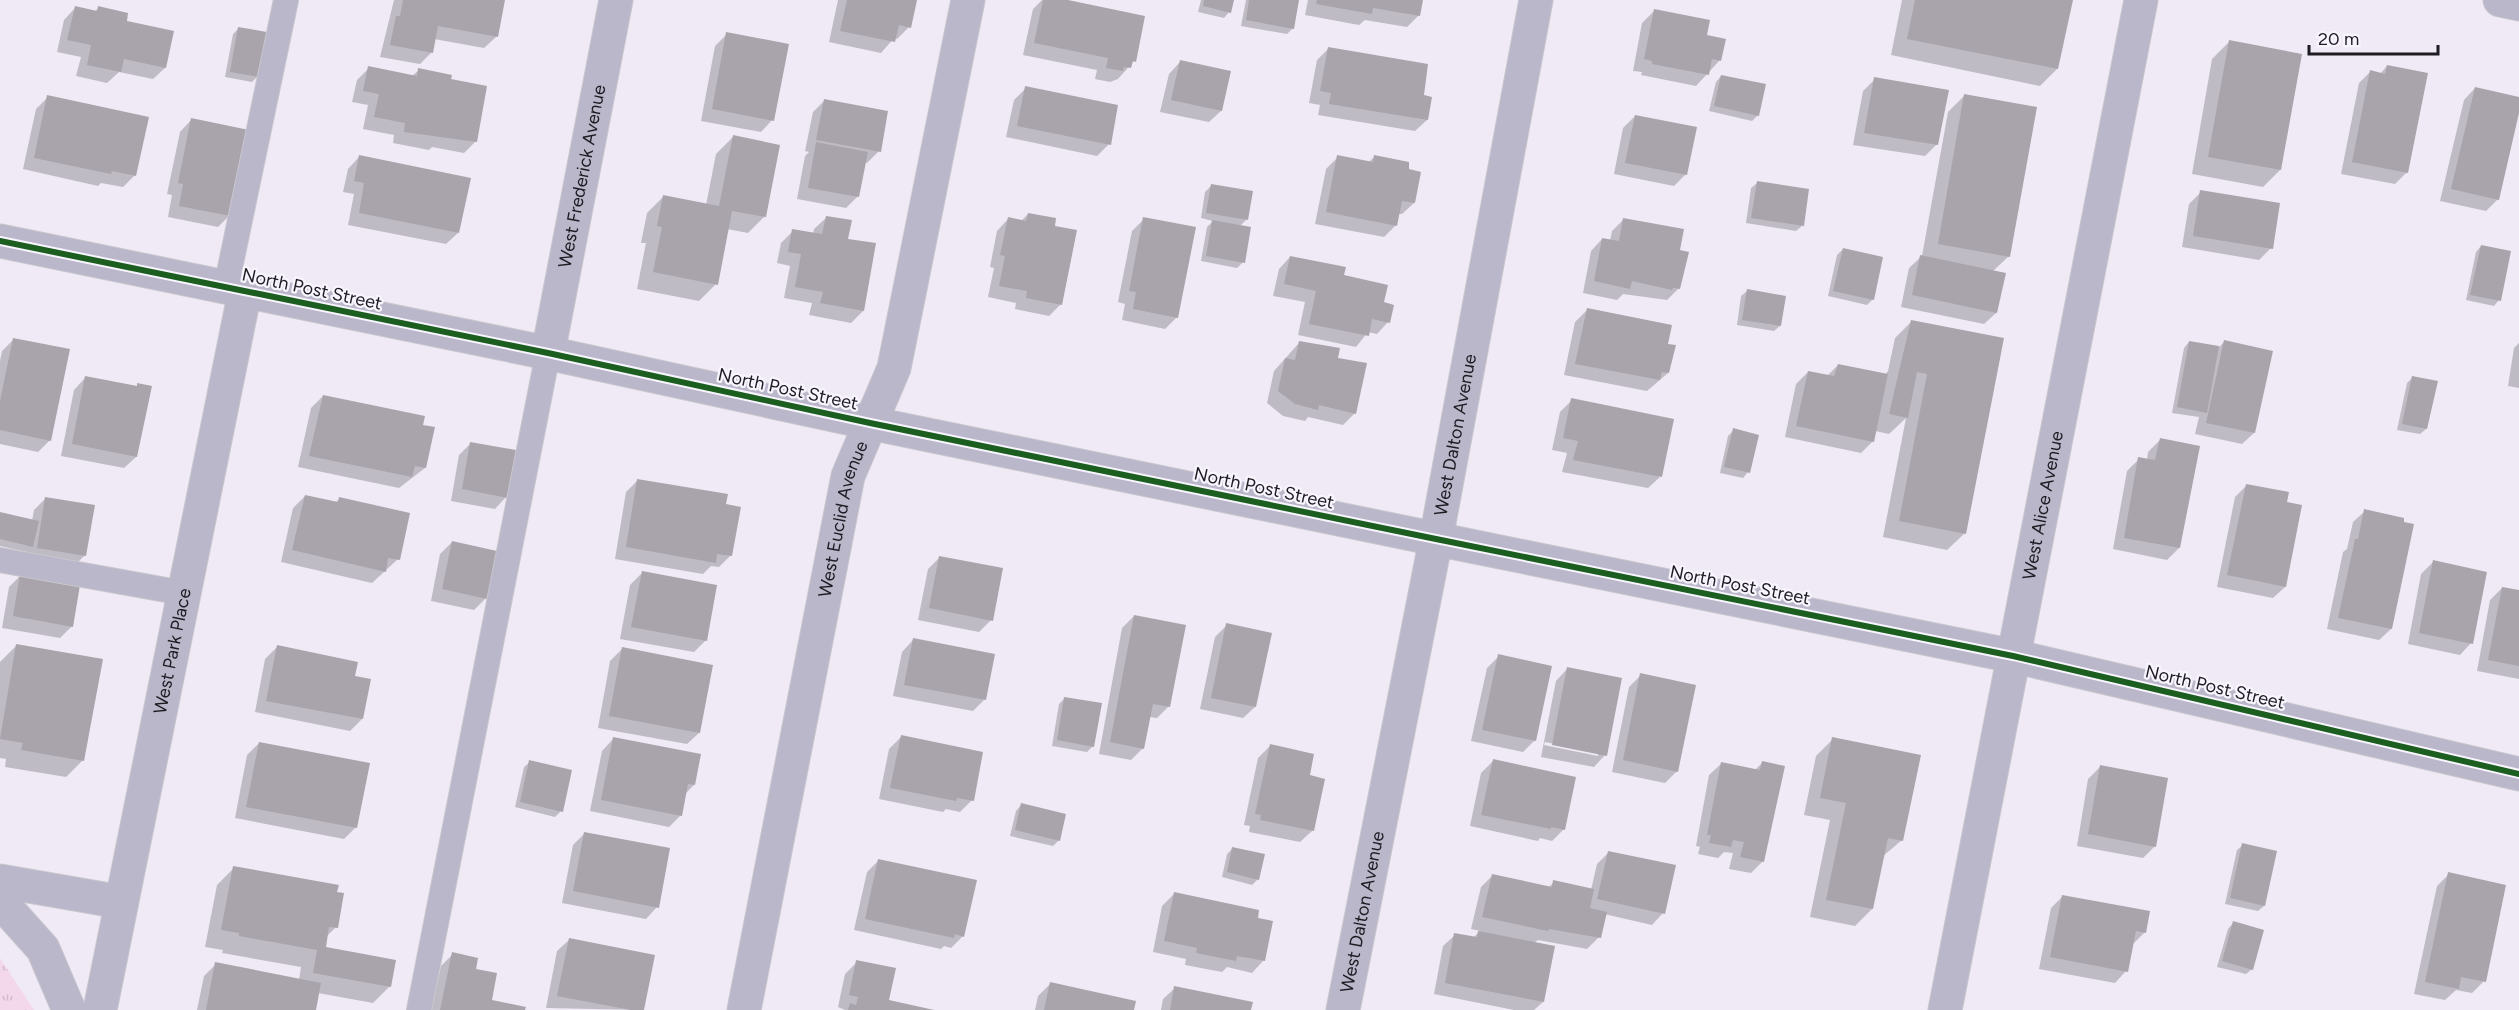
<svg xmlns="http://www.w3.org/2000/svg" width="2519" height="1010" font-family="Figtree,sans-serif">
  <defs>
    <pattern id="grass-tufts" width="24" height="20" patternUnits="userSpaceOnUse" patternTransform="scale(1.5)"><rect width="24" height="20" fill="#f3d8ec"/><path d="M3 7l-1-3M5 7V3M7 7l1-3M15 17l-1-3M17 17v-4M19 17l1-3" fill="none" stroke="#d0b9ca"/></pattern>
  </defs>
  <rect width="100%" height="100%" fill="#efeaf5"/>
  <path fill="url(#grass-tufts)" d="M0,958L34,1010H0Z"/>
  <path fill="#0003" fill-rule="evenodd" d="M394,0H503L496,37L484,48L434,39L431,53L420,64L380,57Z
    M838,0H909V27L897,39L894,38L881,53L829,42Z
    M1042,0H1060L1134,61L1118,79L1110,82L1095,79L1097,70L1023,55L1033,9Z
    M1201,0H1233L1229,12L1224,18L1198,12Z
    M1246,0H1298L1293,28L1287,34L1241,26Z
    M1308,0H1421L1419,15L1407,27L1365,20L1359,25L1305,15Z
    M1902,0H2071L2057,69L2040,86L1891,55Z
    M75,8L94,12L99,8L125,22L165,68L153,79L119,72L107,83L76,76L81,57L57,52L64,20Z
    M1654,11L1705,36L1720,60L1696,86L1641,75L1642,72L1633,71L1642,23Z
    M238,29L258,76L252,82L225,77L233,34Z
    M727,34L772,120L761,132L701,121L715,46Z
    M2229,42L2280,170L2263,187L2192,174L2212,59Z
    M1329,48L1422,96L1427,120L1415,131L1318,115L1320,105L1309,103L1317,60Z
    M1180,62L1221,111L1209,122L1160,112L1169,74Z
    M2387,66L2407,172L2395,184L2341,174L2359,83L2371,71L2380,74Z
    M369,68L412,76L419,70L450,80L476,141L464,153L432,147L429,150L393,143L394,135L363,129L368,105L352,102L357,80Z
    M1721,76L1758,115L1752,121L1709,111L1716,82Z
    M1875,79L1937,144L1925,156L1853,145L1863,91Z
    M1026,88L1109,144L1097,156L1006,137L1014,100Z
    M2475,88L2519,99L2498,199L2486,211L2440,201L2464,100Z
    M1965,95L2009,256L1993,271L1996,313L1984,324L1901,307L1909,268L1922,256L1948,112Z
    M48,97L135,175L123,187L101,183L98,186L23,169L36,109Z
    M825,100L879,151L867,163L865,162L858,196L846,208L797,199L805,156L809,152L805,151L813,112Z
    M1635,116L1686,174L1674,186L1614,174L1623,128Z
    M191,120L230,215L218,227L168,217L172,195L167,194L180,132Z
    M733,137L765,216L748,233L727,229L716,284L699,301L637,289L646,243H641L647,213L664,196L706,205L716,154Z
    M1375,156L1407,171L1414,203L1402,214H1398L1395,226L1384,237L1315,224L1326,169L1338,157L1368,163Z
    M359,157L458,233L446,244L348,225L354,194L343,192L348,169Z
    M1757,183L1802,226L1796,231L1746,223L1751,188Z
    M1211,186L1246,220L1240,226L1243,262L1237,268L1201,261L1207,227L1213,221L1201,218L1205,192Z
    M2201,192L2271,248L2259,260L2182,247L2189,204Z
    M1028,214L1061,304L1049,316L1015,309L1016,303L988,297L994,268L990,267L997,231L1008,219L1021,221Z
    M826,218L847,240L863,311L851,323L809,315L812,303L784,298L790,266L777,263L781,243L793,231L813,234L814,229Z
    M1144,219L1177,317L1165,329L1122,320L1125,304L1118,302L1132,231Z
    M1624,219L1678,251L1679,288L1667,300L1623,294L1617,300L1583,293L1591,251L1602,239L1610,241L1612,231Z
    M2481,246L2499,300L2494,306L2466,300L2476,252Z
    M1843,249L1873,299L1867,305L1828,296L1837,255Z
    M1290,257L1342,276L1382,303L1388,322L1377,334L1368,332L1356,347L1298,335L1305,302L1273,296L1279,269Z
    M1747,291L1780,326L1774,331L1737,325L1741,296Z
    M1587,310L1666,345L1668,373L1647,391L1564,375L1575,322Z
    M1912,321L2002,339L1965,533L1947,550L1883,537L1906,418L1889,434L1875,431L1873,441L1861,453L1785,437L1796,384L1808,372L1827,376L1838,365L1885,375L1888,371L1895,338Z
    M14,339L50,440L38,452L0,444V361L2,351Z
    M2225,341L2254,433L2242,444L2195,434L2199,417L2172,413L2184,348L2189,342L2219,347Z
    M1299,343L1336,359L1355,413L1343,425L1308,417L1305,421L1283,416L1267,403L1274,371Z
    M2519,343V388L2508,386L2514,348Z
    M2413,377L2426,429L2420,434L2397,430L2407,383Z
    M85,378L135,387L138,385L136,457L124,468L61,456L74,390Z
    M323,396L425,468L399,488L298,467L311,408Z
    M1572,400L1660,477L1648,488L1562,472L1567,453L1552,450L1560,412Z
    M1734,430L1748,472L1743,478L1720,473L1728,436Z
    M2160,440L2179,548L2167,560L2113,549L2127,471L2139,459L2147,460L2148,452Z
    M471,443L506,497L495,509L451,501L459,455Z
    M638,480L725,506L731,555L719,567L711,566L703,574L615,559L626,492Z
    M2247,485L2285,504V587L2273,598L2217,587L2235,497Z
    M305,496L335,503L340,498L398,559L372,583L281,562L293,508Z
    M46,498L85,555L73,567L26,559L27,552L0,546V513L32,521L34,510Z
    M2365,511L2391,629L2379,640L2327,629L2343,552L2347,549L2353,522Z
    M452,542L486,598L474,610L431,601L440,554Z
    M940,557L991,620L979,632L918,620L928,569Z
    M2433,562L2471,643L2460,655L2408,644L2421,574Z
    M642,573L706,640L694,652L620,639L630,585Z
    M21,575L72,626L60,638L2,628L9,587Z
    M2502,588L2519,592V679L2477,671L2490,600Z
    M1134,616L1169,706L1157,718L1149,717L1143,748L1131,760L1099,754L1122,628Z
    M1227,625L1255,707L1243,718L1200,709L1215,637Z
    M913,640L984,700L973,711L893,696L902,652Z
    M17,645L83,760L66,777L5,767L6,759L0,758V662Z
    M277,647L353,677L362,719L350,731L255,712L265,659Z
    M622,649L699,733L687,744L598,728L610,661Z
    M1499,656L1535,740L1523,752L1471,741L1487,668Z
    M1567,669L1605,755L1594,767L1541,757L1556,681ZM1545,742L1598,753V756L1544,745Z
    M1641,675L1677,771L1665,783L1612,772L1629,687Z
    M1065,698L1093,746L1087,752L1052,746L1059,704Z
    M901,737L972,800L960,812L946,809L943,812L879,799L889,749Z
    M613,739L694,785L685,794L681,815L669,827L590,811L602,751Z
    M1833,739L1902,840L1882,857L1872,909L1855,926L1810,917L1830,820L1804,815L1816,756Z
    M259,743L356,827L344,839L235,818L247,755Z
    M1270,746L1308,776L1323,780L1312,831L1300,842L1249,832L1250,826L1244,825L1258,758Z
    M1493,761L1564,829L1552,841L1540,838L1538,841L1470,826L1481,773Z
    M530,762L561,811L555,817L515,807L524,767Z
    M1762,763L1763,861L1751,873L1729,869L1733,853L1724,852L1718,858L1698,854L1700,847L1696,846L1709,775L1721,764L1755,770Z
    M2100,767L2155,846L2143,858L2077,846L2088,779Z
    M1021,805L1059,840L1053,846L1010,836L1016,811Z
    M585,833L657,907L646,919L562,903L573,845Z
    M2243,845L2275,852L2264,906L2258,911L2225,904L2237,850Z
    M1233,848L1258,879L1252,885L1222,877L1227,854Z
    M1609,852L1663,913L1652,925L1604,914L1599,937L1587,949L1538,940L1534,943L1543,1002L1534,1010H1514L1434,994L1443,946L1455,935L1473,938L1480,931L1471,929L1481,887L1493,875L1548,888L1554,882L1591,890L1597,864Z
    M879,860L963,936L951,948L944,946L941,949L854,930L867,872Z
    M234,868L336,927L326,937L324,948L390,986L373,1003L318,993L314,1010H197L204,976L216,964L299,980L301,967L222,953L223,950L205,947L217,885Z
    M2449,874L2484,981L2472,993L2456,990L2445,1000L2414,994L2437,886Z
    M1174,894L1271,922L1263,961L1252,973L1227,967L1222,972L1185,965L1186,959L1153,952L1162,906Z
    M2063,896L2145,932L2133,944L2126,971L2115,983L2039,969L2051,908Z
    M2233,923L2252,969L2246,974L2217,967L2228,929Z
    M569,940L643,1010L546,1008L557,951Z
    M453,954L475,970L490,1001L524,1010H431L441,966Z
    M857,962L887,1001L932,1010H845L838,1007L845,974Z
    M1050,984L1133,1010H1035L1038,996Z
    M1175,988L1249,1010H1161L1163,999Z"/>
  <path fill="#a9a4ab" d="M403,0H505L498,37L438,26L433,53L390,45L396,16H400Z
    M847,0H917L911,28L899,25L895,42L840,31Z
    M1043,0H1068L1145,16L1136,62L1133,61L1131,68L1124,67L1123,71L1106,68L1108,58L1034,43Z
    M1204,0H1234L1231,13L1203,6Z
    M1249,0H1299L1294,29L1246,20Z
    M1317,0H1423L1420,16L1373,8L1372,14L1316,4Z
    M1915,0H2073L2058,69L1907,39Z
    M75,6L97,11L98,6L128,13L127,21L174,31L166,68L124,59L121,72L87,65L91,45L67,40Z
    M1654,9L1710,20L1707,35L1726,39L1721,61L1712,59L1709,75L1652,64V61L1644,59Z
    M238,27L267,32L259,77L230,72Z
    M726,32L789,44L774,121L712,109Z
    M2229,40L2302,54L2281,170L2208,157Z
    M1328,47L1428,64L1424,95L1432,97L1428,120L1329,104L1331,93L1320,91Z
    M1180,60L1231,71L1222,111L1171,100Z
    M2387,65L2428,73L2408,173L2352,162L2370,70L2385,74Z
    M368,66L417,76L418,68L452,75L451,79L487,86L477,142L404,132L405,123L374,117L379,94L363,91Z
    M1721,75L1766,84L1759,116L1714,106Z
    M1874,77L1949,90L1938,145L1864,133Z
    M1025,86L1118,105L1111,145L1017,126Z
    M2475,87L2519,97V113L2499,200L2451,189Z
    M1964,94L2037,107L2010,257L1938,244Z
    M47,95L149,117L136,176L112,171L111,174L34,158Z
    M824,99L888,111L881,152L816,140Z
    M1635,115L1697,127L1687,175L1625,163Z
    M191,118L249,130L231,216L179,206L183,184L178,183Z
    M733,135L780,145L766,217L732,211L718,285L653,272L662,227L657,226L663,195L719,206Z
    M816,142L868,152L859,197L808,188Z
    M359,155L471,178L459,233L359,213L364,183L354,181Z
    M1337,155L1373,162L1374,155L1409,162V169L1421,172L1415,203L1402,201L1397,226L1326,212Z
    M1757,181L1809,189L1804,226L1751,218Z
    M1211,184L1253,191L1248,220L1206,213Z
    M2200,190L2280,203L2273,249L2193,236Z
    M1028,213L1056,218L1055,226L1077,230L1062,305L1026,298L1027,291L999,286L1005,256L1000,255L1008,217L1026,221Z
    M826,216L852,220L848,239L876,243L864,311L820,303L823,292L795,287L801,254L788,252L792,229L822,234Z
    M1143,217L1196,227L1178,318L1133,309L1136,292L1129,291Z
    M1623,218L1684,229L1680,250L1689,252L1680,289L1673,288L1672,290L1632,281L1630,289L1594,281L1602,238L1619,241Z
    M1212,220L1251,227L1245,263L1206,256Z
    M2481,245L2511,251L2501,301L2470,295Z
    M1843,248L1883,257L1874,300L1833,291Z
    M1920,255L2006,273L1997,313L1912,295Z
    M1290,256L1346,267L1344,275L1388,285L1384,302L1394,305L1390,323L1372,319L1369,336L1309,324L1316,291L1284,284Z
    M1747,289L1786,296L1781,326L1742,320Z
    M1587,308L1672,325L1668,344L1676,345L1669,373L1662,372L1660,380L1575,364Z
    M1911,320L2004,338L1966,534L1899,521L1927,374L1917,372L1908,418L1889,414Z
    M13,338L70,349L51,441L0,430V401Z
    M2224,340L2273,351L2255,433L2206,423Z
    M1299,341L1340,348L1338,358L1367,363L1356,414L1319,405L1318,410L1295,404L1278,391L1285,358L1295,360Z
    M2189,341L2219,346L2207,413L2177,407Z
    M1838,364L1888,374L1874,442L1796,426L1808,371L1834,376Z
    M85,376L137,386V383L152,386L137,457L72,444Z
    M2412,376L2438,381L2427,429L2402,424Z
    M323,395L425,416L423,425L435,427L426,468L415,466L412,477L309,456Z
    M1571,398L1674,419L1662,477L1573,460L1578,441L1563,438Z
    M1733,428L1759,435L1750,473L1724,467Z
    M2160,438L2200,446L2180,548L2124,538L2138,457L2155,460Z
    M470,442L516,450L508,498L462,489Z
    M637,479L728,494L726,504L741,507L732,556L717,554L716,563L626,547Z
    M2246,484L2289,492L2287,502L2302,505L2286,587L2227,575Z
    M305,495L338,502L339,497L410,513L400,560L388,558L386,572L292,550Z
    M45,497L95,505L86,556L37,548Z
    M2364,509L2404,518V522L2414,524L2392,629L2338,618L2355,539H2358Z
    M0,512L39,521L33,547L0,539Z
    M452,541L497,551L487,599L442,589Z
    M939,556L1003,568L993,621L929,608Z
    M2433,560L2487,572L2473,644L2419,633Z
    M642,571L717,585L707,641L631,627Z
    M20,574L80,585L73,627L13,616Z
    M2502,587L2519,590V666L2488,660Z
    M1134,615L1186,625L1170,707L1153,704L1144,749L1110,742Z
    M1226,623L1272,633L1256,707L1211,698Z
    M913,638L995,654L986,700L904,685Z
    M16,644L103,659L84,761L21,750L23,743L0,739Z
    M277,645L358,662L355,676L371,679L363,719L266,701Z
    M622,647L713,665L700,733L609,716Z
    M1498,654L1552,666L1536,741L1482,730Z
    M1567,667L1622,678L1607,756L1552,745Z
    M1640,673L1696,685L1678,772L1623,760Z
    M1064,697L1102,703L1094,747L1057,740Z
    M901,735L983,752L974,801L957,798L956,801L890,788Z
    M613,737L701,754L695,785L688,784L682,816L601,800Z
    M1832,737L1921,755L1903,841L1888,838L1873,909L1826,900L1846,803L1820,798Z
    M259,742L370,763L357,828L246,807Z
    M1270,744L1314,754L1310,775L1325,779L1314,831L1260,820L1261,815L1255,814Z
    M1493,759L1576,777L1565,830L1551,827V829L1481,815Z
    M529,760L572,770L563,812L520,802Z
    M1762,761L1785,766L1764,862L1740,857L1744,842L1733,840L1731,847L1709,843L1711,835H1707L1721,762L1760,770Z
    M2100,765L2168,778L2156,847L2088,834Z
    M1021,803L1066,814L1060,841L1015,830Z
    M584,832L670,848L659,908L573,891Z
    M2242,843L2277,851L2265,906L2230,898Z
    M1232,847L1265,854L1259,880L1227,872Z
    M1608,851L1676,865L1665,914L1597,899Z
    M878,859L977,880L964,937L955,934L954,938L865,919Z
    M233,866L339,885L337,892L344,893L338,928L329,927L326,947L396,960L391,987L313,973L317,950L239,936V933L221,930Z
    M2448,872L2506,885L2486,982L2461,977L2459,989L2425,982Z
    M1492,874L1552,887L1553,880L1594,889L1590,908L1607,912L1601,938L1549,929L1548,931L1482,917Z
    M1174,892L1259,910L1258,918L1273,921L1265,961L1237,956L1236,961L1196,953L1197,948L1164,941Z
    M2062,895L2150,911L2146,933L2136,931L2128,972L2050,957Z
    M2233,921L2264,930L2253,970L2222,961Z
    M1478,931L1555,946L1544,1002L1445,983L1454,933L1477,937Z
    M569,938L655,955L644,1010H631L557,996Z
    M452,952L478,958L476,969L497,973L492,1000L526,1007L525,1010H440Z
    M856,960L896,968L889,1000L934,1010H848L850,1003L856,1005L858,997L849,995Z
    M215,962L321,983L316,1010H206Z
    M1050,982L1136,1001L1134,1010H1044Z
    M1174,986L1253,1002L1251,1010H1170Z"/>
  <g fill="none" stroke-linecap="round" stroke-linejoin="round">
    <defs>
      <path id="service" d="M226,287L286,0
        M0,560L183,593
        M419,1010L548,353"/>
      <g id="minor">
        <path d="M2500,0L2519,4"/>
        <path id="s1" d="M548,353L616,0"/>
        <path d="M0,881L121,902"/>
        <path d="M0,901L43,949L69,1010"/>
        <path id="s2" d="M100,1010L245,291"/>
        <path id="s3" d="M744,1010L848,476L894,368L968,0"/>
        <path id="s4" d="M1343,1010L1436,539L1536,0"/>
        <path id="s5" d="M1945,1010L2141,0"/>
      </g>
      <path id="tertiary" d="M0,241L548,353L870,423L1436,539L2013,656L2519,774"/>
    </defs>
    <use href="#service" stroke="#c9c6ce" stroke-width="26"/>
    <use href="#minor" stroke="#c9c6ce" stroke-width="35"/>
    <use href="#tertiary" stroke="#c9c6ce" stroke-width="35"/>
    <use href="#service" stroke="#b9b7c9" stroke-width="24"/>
    <use href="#minor" stroke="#b9b7c9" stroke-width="33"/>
    <use href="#tertiary" stroke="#b9b7c9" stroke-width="33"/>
    <defs>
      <path id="cycleway" d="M0,241L548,353L870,423L1436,539L2013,656L2519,774"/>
    </defs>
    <use href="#cycleway" stroke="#f9f5fe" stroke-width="10"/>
    <use href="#cycleway" stroke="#1b5e20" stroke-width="6"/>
  </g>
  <g text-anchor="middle" stroke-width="4.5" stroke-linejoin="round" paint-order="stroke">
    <g font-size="18" fill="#1e1b23" stroke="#f9f5fe">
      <text dy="6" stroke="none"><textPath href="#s1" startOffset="180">West Frederick Avenue</textPath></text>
      <text transform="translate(312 289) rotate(12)" y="6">North Post Street</text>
      <text transform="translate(788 389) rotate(12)" y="6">North Post Street</text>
      <text dy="6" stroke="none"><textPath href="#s4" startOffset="586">West Dalton Avenue</textPath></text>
      <text transform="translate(1264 488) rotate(12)" y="6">North Post Street</text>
      <text dy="6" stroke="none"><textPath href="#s5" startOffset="514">West Alice Avenue</textPath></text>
      <text dy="6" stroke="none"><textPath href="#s3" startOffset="501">West Euclid Avenue</textPath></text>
      <text transform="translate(1740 585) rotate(11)" y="6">North Post Street</text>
      <text dy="6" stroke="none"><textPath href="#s2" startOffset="366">West Park Place</textPath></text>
      <text transform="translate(2215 687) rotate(13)" y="6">North Post Street</text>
      <text dy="6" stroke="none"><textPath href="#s4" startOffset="100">West Dalton Avenue</textPath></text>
    </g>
  </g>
  <path d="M2309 45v9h129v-9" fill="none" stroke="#1e1b23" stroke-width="3"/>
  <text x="2318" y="45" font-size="18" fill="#1e1b23" stroke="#f9f5fe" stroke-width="4.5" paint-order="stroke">20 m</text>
</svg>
